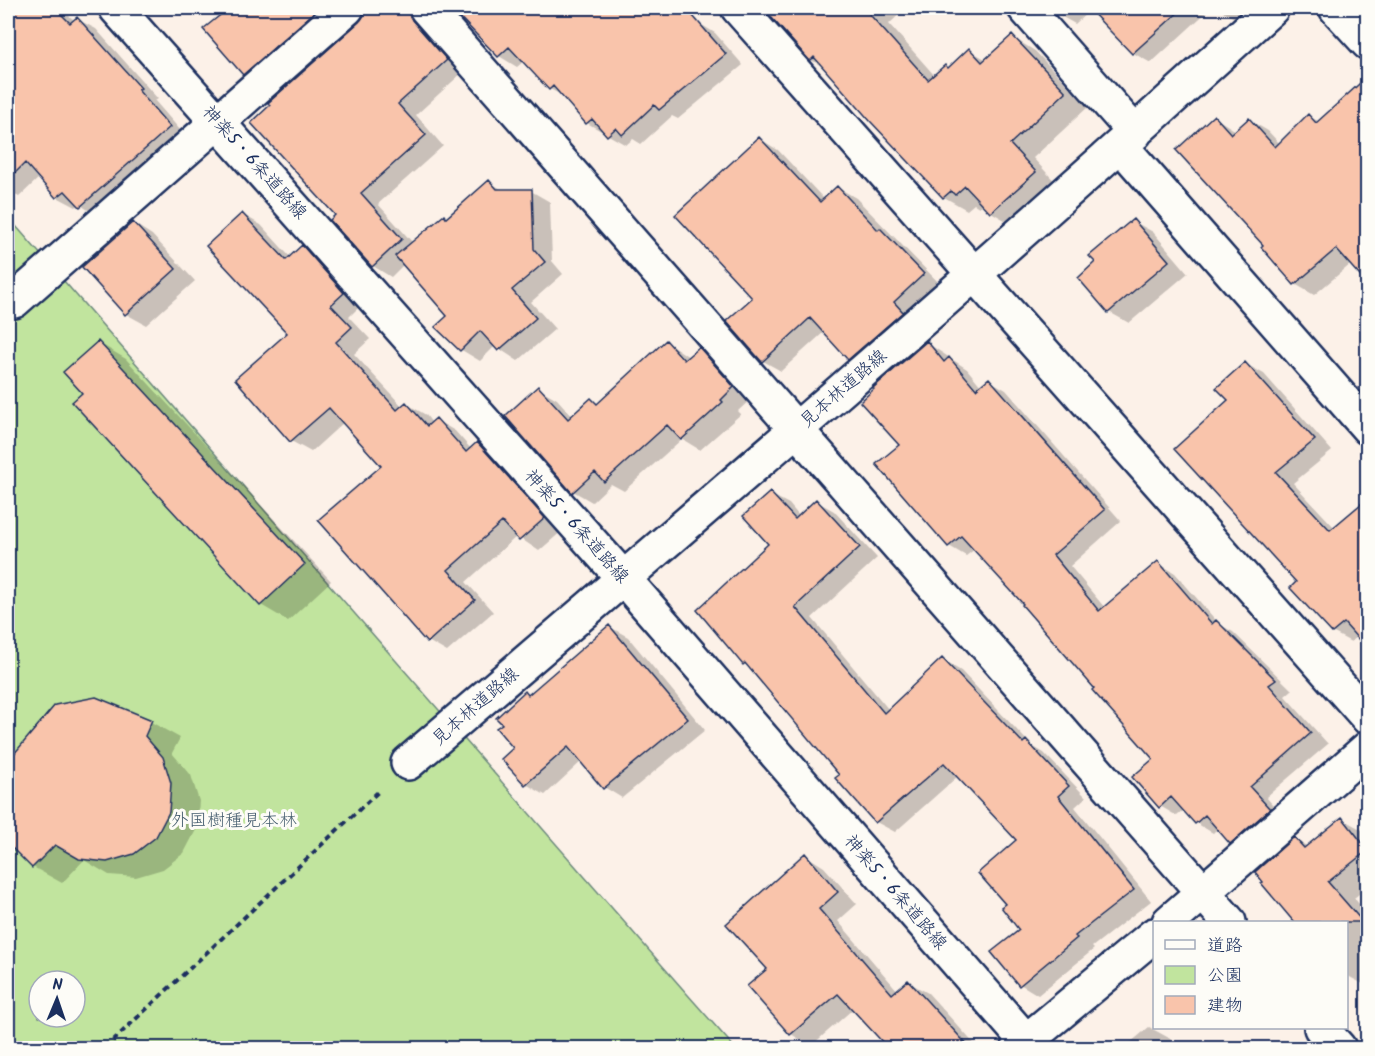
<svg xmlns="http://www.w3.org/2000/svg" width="1375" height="1056" font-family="Kalam,'Klee One',sans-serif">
  <rect width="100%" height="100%" fill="#fcf1e8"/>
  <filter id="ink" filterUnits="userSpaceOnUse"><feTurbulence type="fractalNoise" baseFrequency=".0167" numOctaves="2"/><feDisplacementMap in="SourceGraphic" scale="12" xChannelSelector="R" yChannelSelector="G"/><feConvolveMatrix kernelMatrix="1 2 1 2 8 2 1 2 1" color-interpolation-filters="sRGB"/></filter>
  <g filter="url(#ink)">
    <path fill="#c1e49e" stroke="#6e8a7e" stroke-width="1.5" fill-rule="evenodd" d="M8,217L688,995L735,1048H8ZM39,981H75V1017H39Z"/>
    <path fill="#0003" d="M8,8H60L75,21L77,19L96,29L158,99L155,101L187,138L99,217L79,204L76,207L57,197L40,177L19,197L8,191Z
      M231,8H351L264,85L244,73L205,29Z
      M387,8H430L464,71L416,115L443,146L378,204L413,243L447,219L489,182L503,190L531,191L550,202L552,261L563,274L531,302L555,329L518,361L495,346L480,361L460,349L449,316L404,264L391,277L373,266L337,215L365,27Z
      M452,8H681L696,24L697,22L715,33L743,65L678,119L672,116L641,144L633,139L626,145L587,123L565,97L550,89L524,61L517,67L499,56Z
      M791,8H906L889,24L935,76L949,69L969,50L987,60L1012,37L1035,51L1088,107L1033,158L1059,186L1015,226L991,212L983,204L979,207L974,204L967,210L944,197L826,68L811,60L776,21Z
      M1052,8H1211L1151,63L1133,53L1091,9L1075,24L1057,14Z
      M1217,8H1250L1236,19Z
      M1308,116L1320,122L1351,264L1314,295L1295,284L1265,245L1214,117L1236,131L1249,120L1268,131L1280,144Z
      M760,139L778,150L824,199L837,187L856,198L941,285L867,369L849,359L824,332L781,371L763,361L754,298Z
      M242,214L261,225L291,258L302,247L321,258L362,304L349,317L370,339L354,354L403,407L407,404L426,415L432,423L436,420L455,431L471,449L477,444L496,455L563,530L539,551L517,536L466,582L493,612L447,652L428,641L383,466L344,422L311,452L291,441L289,333Z
      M1133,221L1153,232L1188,273L1129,323L1109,312L1097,263Z
      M133,223L152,235L195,281L146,325L126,314Z
      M667,342L689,357L699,349L718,359L752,398L738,411L741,414L700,450L682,439L624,491L611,484L592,502L573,491L538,388L557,399L573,417L592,400L599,404Z
      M99,343L126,359L331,581L288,621L261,605L84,393Z
      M927,343L967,369L981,386L989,380L1006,390L1121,521L1070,566L1105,608L1158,563L1175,573L1219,624L1233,632L1292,690L1285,696L1328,744L1266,797L1286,820L1248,853L1231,843L1218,828L1213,833L1196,823L1184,810L1177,816L1160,806L1155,759L1026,604L975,549L966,556L949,546L901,445Z
      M1246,364L1264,374L1332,451L1293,483L1335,528L1358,636L1351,642L1332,632L1298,582L1230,401Z
      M770,494L789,504L799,516L816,501L834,511L877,558L812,618L889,710L942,660L961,671L1032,746L1044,753L1086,797L1075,807L1151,901L1092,947L1094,949L1038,995L1020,984L1018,840L958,776L895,832L876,822L841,775L752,669L744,664L699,610L770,544Z
      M610,627L628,637L705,730L622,798L604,787L582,761L545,795L526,784L503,759L515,748L504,724L526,693L529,696Z
      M95,699L151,722L180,738L172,753L191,775L199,801L197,828L184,853L163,869L136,877L109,875L84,860L62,883L33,867L8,841V763L56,706Z
      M1342,819L1368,833V887L1354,898L1368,914V985L1365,982L1363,984L1346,975V922H1296L1263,884L1295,839L1308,847Z
      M805,855L824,867L857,904L838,921L898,991L908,982L928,993L978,1048H890L853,1009L811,1046L791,1034L749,986L769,969Z
      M1149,1027L1169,1038L1178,1048H1124Z"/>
    <path fill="#f9c4ab" stroke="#1b2f5e" stroke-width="1.5" d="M8,8H55L70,23L77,17L141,88L138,90L170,127L80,207L65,191L56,198L25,163L8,180Z
      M229,8H319L243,75L203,29Z
      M365,8H408L412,20L447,60L398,104L426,135L361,193L402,239L372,267L330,220L335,215L251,123L270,105L268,103L359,22L364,15Z
      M451,8H686L726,54L659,110L654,105L622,135L616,128L607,136L592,119L586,124L553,86L549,90L509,47L498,57Z
      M763,8H864L928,80L945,65L948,68L969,48L982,62L1012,35L1066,92L1010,144L1036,172L990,213L965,186L955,195L951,191L943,198L871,122L814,57L810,61Z
      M1088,8H1183L1132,54Z
      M1368,76V285L1336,249L1294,285L1261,247L1263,245L1176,150L1214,115L1231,134L1249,118L1275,147L1308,114L1316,123Z
      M759,137L820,202L837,186L878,230L880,228L924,274L894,302L903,312L848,360L810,318L762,362L726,321L752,298L675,215Z
      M489,180L497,189H532L534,249L545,262L512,290L536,318L498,351L480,331L460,351L435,327L447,316L395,256L444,215L446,218Z
      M242,213L286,260L302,245L344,293L331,305L352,327L336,342L397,410L406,402L427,426L436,418L466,452L477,442L545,518L519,541L502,522L448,570L475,600L427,643L318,520L381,466L329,408L290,442L235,379L287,333L206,246Z
      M1133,219L1169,261L1108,313L1078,278L1095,262L1089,256Z
      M133,222L176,269L125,315L82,267Z
      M666,340L684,360L699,347L734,387L721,400L723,402L681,440L667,425L604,482L595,472L572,493L505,416L538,386L568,419L591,398L597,404Z
      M98,341L305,564L260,606L72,402L82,393L63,372Z
      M927,341L944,362L949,357L976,389L989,378L1105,510L1053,555L1099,611L1158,561L1212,624L1216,620L1276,680L1269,685L1311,733L1250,787L1270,809L1230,844L1205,815L1195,824L1171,797L1159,808L1132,777L1153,759L1092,690L1094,688L1022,605L1023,604L961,536L948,547L876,464L899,445L860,402L874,389L873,388Z
      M1245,362L1315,440L1276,472L1330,530L1368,498V650L1344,623L1332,633L1290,588L1296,582L1174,449L1228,400L1216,388Z
      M770,492L795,519L816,499L860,547L795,607L884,713L942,658L1023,743L1026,740L1069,786L1058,796L1134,890L1075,936L1077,938L1019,986L991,952L1019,930L1001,907L1005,904L978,873L1016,840L944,763L875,823L835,778L839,775L745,663L743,665L697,610L768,544L743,516Z
      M609,625L688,719L603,789L568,747L525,785L501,759L513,748L496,728L502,724L496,718L525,691L528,695Z
      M96,697L152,720L145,736L163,757L171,783L169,812L156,837L134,854L107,862L79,859L55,845L32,868L8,844V761L55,705Z
      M1342,817L1368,850L1328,882L1363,922H1294L1261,883L1263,882L1255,872L1294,837L1304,848Z
      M805,853L838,892L819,909L892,994L908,980L970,1048H888L838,994L790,1035L747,986L767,969L726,924Z"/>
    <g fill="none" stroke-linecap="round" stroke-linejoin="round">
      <defs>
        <path id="minor" d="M116,8L624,579L1032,1048
          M426,8L1229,922
          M738,8L1368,718
          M1025,8L1135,133
          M1336,8L1368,43
          M1121,146L1368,428
          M14,301L347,8
          M408,763C699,514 990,265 1272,8
          M1169,922L1368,748
          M1321,1028L1339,1048
          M1018,1048L1154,935"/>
      </defs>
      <use href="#minor" stroke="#1b2f5e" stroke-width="38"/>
      <path stroke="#1b2f5e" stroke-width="4" stroke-dasharray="6 4.5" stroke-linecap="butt" d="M105,1048L380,790"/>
      <use href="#minor" stroke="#fdfcf7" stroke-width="33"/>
    </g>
  </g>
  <g text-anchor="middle" stroke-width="6" stroke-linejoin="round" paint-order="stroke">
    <g font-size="18" fill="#1b2f5e" stroke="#fdfcf7">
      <text transform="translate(255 162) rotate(48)" y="6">神楽5・6条道路線</text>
      <text transform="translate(843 388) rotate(-41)" y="6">見本林道路線</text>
      <text transform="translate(577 526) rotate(48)" y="6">神楽5・6条道路線</text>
      <text transform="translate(475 706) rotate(-41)" y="6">見本林道路線</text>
      <text transform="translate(896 892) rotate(49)" y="6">神楽5・6条道路線</text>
    </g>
    <g font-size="18" fill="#445c6e" stroke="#fdfcf7">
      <text x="234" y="826">外国樹種見本林</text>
    </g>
  </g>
  <rect width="1375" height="1056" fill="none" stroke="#fdfcf7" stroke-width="30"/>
  <rect x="15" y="15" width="1345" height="1026" fill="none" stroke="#1b2f5e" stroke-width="2" filter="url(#ink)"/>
  <rect x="1153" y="921" width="195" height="108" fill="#fdfcf7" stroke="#a3aaba" stroke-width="1.5"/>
  <rect x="1165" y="940" width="30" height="9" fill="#fdfcf7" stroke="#a3aaba" stroke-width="1.5"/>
  <text x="1207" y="951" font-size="18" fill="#1b2f5e">道路</text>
  <rect x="1165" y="966" width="30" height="18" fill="#c1e49e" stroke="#a3aaba" stroke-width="1.5"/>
  <text x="1207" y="981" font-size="18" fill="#1b2f5e">公園</text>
  <rect x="1165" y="996" width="30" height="18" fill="#f9c4ab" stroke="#a3aaba" stroke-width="1.5"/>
  <text x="1207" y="1011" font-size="18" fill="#1b2f5e">建物</text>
  <g transform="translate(57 999) rotate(2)"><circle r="28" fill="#fdfcf7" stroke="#a3aaba" stroke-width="1.5"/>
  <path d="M0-4.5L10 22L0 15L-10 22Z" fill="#1b2f5e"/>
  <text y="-9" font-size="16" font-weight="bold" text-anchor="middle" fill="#1b2f5e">N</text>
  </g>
</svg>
